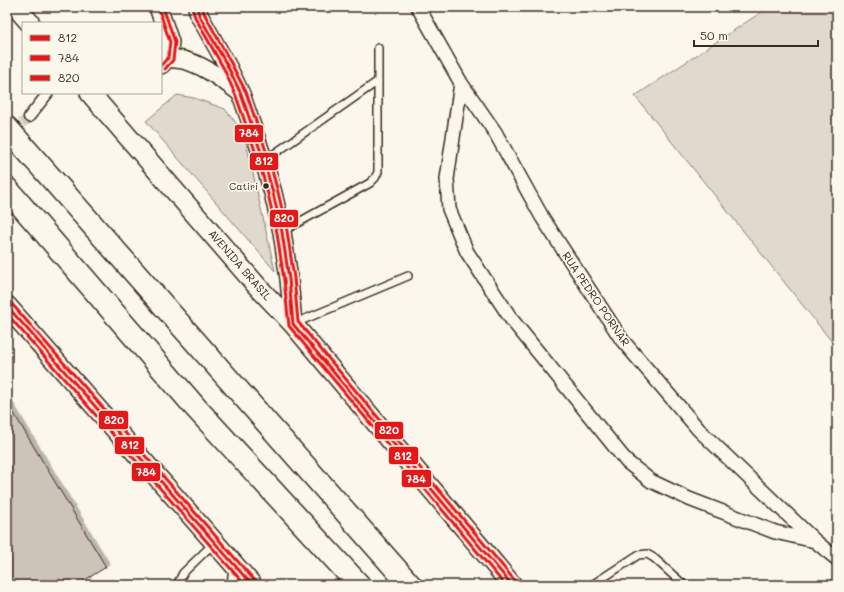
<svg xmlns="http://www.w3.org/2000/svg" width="844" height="592" font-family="Mali,sans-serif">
  <defs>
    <filter id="shadow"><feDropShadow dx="3.5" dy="-3.5" stdDeviation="0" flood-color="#0004"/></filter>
  </defs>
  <rect width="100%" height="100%" fill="#fbf7ec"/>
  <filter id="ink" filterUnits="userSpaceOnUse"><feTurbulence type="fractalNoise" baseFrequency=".025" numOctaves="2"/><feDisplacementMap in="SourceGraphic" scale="8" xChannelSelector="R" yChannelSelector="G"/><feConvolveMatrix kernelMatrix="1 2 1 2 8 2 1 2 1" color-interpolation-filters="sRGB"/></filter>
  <g filter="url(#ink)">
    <path fill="#dfd9ce" stroke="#8d8276" d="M769,7H837V348L635,96Z
      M177,95L194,98L225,109L244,133L275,271L146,121Z"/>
    <path fill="#ccc4b9" stroke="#3b2a1e" filter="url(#shadow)" d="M7,402L106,567L77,585H7Z"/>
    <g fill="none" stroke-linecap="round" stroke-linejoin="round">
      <path stroke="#d5cec3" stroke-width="10" stroke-dasharray="10 5" stroke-linecap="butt" d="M10,133L29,117"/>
      <defs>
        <path id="service" d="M264,161L378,81
          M283,231L370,183L375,178L378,172V48
          M293,324L408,276
          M177,585L183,573L214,543
          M592,585L638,555L647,554L654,558L684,585"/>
        <path id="pedestrian" d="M29,117L48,93"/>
        <path id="minor" d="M418,7L461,83L495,132L542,217L622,340L699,430L815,541L837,559
          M461,83L447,179L449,209L467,252L512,320L627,462L651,481L689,499L775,532L815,541
          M234,585L236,567"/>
        <path id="tertiary" d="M158,7L170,42L168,58L161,65
          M197,7L199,15L228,67L241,94L264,161L273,193L282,232L289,279L293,324
          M168,58C173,59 178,59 183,60C204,65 221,79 238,91"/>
        <path id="secondary" d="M16,7L30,23
          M90,93L257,286L293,324L512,585
          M7,306L252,585"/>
        <path id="motorway" d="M7,128L410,585
          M7,189L196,408L359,585"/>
      </defs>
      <use href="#service" stroke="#3b2a1e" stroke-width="10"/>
      <use href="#pedestrian" stroke="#3b2a1e" stroke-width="13"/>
      <use href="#minor" stroke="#3b2a1e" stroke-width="16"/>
      <use href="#tertiary" stroke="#3b2a1e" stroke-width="20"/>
      <use href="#secondary" stroke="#3b2a1e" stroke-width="22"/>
      <use href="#motorway" stroke="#3b2a1e" stroke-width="25"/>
      <use href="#service" stroke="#fbf7ec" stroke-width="7"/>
      <use href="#pedestrian" stroke="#fbf7ec" stroke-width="10"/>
      <use href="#minor" stroke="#fbf7ec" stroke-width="13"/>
      <use href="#tertiary" stroke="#fbf7ec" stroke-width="17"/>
      <use href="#secondary" stroke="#fbf7ec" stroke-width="19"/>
      <use href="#motorway" stroke="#fbf7ec" stroke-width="22"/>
      <defs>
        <path id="bus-1" d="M158,7L170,42L168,58L161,65
          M197,7L199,15L228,67L241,94L264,161L273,193L282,232L289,279L293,324L512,585
          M7,306L252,585"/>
        <path id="bus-2" d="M192,8L195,17L224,69L236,96L259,162L268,194L277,233L284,280L289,326L505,585
          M7,314L245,585"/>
        <path id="bus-3" d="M163,7L175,42L173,60L165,69
          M202,7L204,13L232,65L246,92L269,160L278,192L287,231L294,278L298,322L516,582
          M11,303L256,582"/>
      </defs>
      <use href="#bus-1" stroke="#fbf7ec" stroke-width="6"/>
      <use href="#bus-2" stroke="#fbf7ec" stroke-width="6"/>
      <use href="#bus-3" stroke="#fbf7ec" stroke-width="6"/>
      <use href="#bus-1" stroke="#e31919" stroke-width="3"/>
      <use href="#bus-2" stroke="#e31919" stroke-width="3"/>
      <use href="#bus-3" stroke="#e31919" stroke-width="3"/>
    </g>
  </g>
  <circle fill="#3b2a1e" stroke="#fbf7ec" stroke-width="1.5" cx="266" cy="186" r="3.5"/>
  <g text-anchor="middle" stroke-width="3.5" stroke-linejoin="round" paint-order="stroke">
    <g font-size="10" fill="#3b2a1e" stroke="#fbf7ec" text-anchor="end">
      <text x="258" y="190">Catiri</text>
    </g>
    <g font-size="11" fill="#3b2a1e" stroke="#fbf7ec">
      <text transform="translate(240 265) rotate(49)" y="4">AVENIDA BRASIL</text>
      <text transform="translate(596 299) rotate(56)" y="4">RUA PEDRO PORNAR</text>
    </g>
  </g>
  <g stroke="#fbf7ec" stroke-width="1.5">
    <rect x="234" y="124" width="30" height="19" rx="4" fill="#e31919"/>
    <rect x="249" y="152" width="30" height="19" rx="4" fill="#e31919"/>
    <rect x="269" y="209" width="30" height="19" rx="4" fill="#e31919"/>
    <rect x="98" y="410" width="31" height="20" rx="4" fill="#e31919"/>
    <rect x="374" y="421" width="30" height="19" rx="4" fill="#e31919"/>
    <rect x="114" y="436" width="31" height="19" rx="4" fill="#e31919"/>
    <rect x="388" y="446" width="31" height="19" rx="4" fill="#e31919"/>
    <rect x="131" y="462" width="30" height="20" rx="4" fill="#e31919"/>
    <rect x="401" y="469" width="31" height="19" rx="4" fill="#e31919"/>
  </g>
  <g font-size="11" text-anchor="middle" font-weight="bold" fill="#fff">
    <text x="249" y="137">784</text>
    <text x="264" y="165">812</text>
    <text x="284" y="222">820</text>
    <text x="114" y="424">820</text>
    <text x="389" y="434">820</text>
    <text x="130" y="449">812</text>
    <text x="403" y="460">812</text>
    <text x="146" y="476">784</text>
    <text x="416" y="483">784</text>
  </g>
  <rect width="844" height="592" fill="none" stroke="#fbf7ec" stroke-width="24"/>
  <rect x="12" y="12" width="820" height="568" fill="none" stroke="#3b2a1e" stroke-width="1.5" filter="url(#ink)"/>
  <rect x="22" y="22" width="140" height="72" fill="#fbf7ec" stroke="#aea59a"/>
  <rect x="30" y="35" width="20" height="6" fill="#e31919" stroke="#aea59a"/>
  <text x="58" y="42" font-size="12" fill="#3b2a1e">812</text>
  <rect x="30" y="55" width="20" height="6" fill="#e31919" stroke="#aea59a"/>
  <text x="58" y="62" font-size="12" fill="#3b2a1e">784</text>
  <rect x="30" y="75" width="20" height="6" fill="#e31919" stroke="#aea59a"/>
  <text x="58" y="82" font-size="12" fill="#3b2a1e">820</text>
  <path d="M694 40v6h124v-6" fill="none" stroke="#3b2a1e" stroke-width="2"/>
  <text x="700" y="40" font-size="12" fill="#3b2a1e" stroke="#fbf7ec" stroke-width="3" paint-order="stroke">50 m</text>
</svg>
